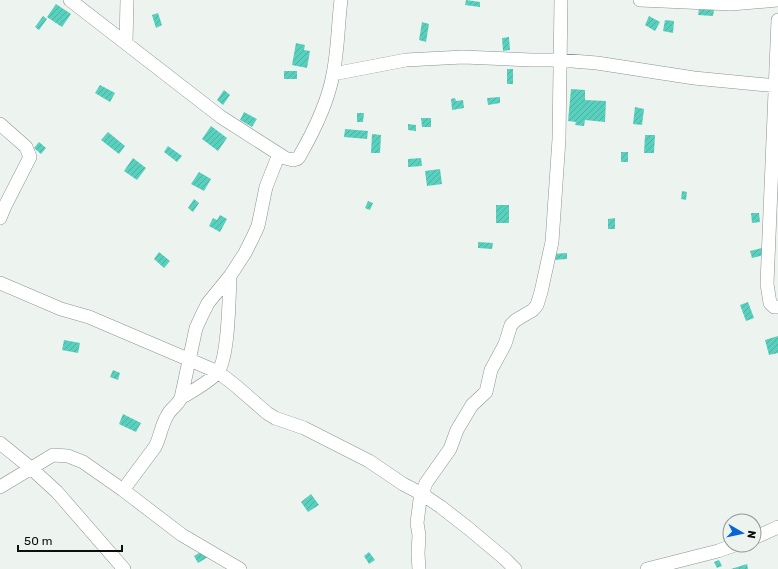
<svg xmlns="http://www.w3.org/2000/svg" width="778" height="569" font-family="Rubik,sans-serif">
  <defs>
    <pattern id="building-hatch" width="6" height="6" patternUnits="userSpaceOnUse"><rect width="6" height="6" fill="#59d0bd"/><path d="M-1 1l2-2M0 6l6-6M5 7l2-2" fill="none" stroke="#4cb1a1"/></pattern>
  </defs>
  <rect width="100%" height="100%" fill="#edf4f0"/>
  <path fill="url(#building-hatch)" d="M466,0L480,2V7L465,5Z
    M56,4L71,14L62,27L47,17Z
    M699,9L714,10L713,16L698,15Z
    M158,13L162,25L156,28L152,15Z
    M43,16L47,19L39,30L35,27Z
    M649,16L660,22L655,31L645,25Z
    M665,20L674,21L673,33L663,31Z
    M422,22L429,24L426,42L419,40Z
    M509,37L510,50L503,51L502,38Z
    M296,43L305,45L304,50L310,51L307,68L292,65Z
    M507,69H513V84H507Z
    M284,71H297V79H284Z
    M100,85L115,93L110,102L95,93Z
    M571,89L585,90V100L606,101L605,122L585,120L584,126L575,125L576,122L568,121Z
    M224,90L230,95L223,105L217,100Z
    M500,97V103L488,105L487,98Z
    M455,98L456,101L463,100L464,108L452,110L451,99Z
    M635,107L644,109L642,125L633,124Z
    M244,112L257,119L252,127L240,120Z
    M357,113H364L363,122H357Z
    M421,118H431V127H422Z
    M408,124L416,125V131L408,130Z
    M211,126L227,138L218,151L202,139Z
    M345,129L368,131L367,139L344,137Z
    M108,132L125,146L119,154L101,140Z
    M372,134L381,135L380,153H371Z
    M645,135H655L654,153H644Z
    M39,142L46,148L41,154L34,148Z
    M168,146L182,156L177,162L164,152Z
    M621,152H628V162H621Z
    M133,158L146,168L137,180L124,171Z
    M421,158L422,166L408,167V159Z
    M440,169L442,184L427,186L425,171Z
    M199,172L211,179L204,191L191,184Z
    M682,191L687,192L686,200L681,199Z
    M194,199L199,203L193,212L188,208Z
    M368,201L373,203L370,210L365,208Z
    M496,205H509V223H496Z
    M751,213H759L760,222L752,223Z
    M220,215L227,219L220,232L209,226L213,218L217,220Z
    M615,218V229H608V219Z
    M478,242L493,243L492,249L478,248Z
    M762,248L764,255L752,258L750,251Z
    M159,252L170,261L164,268L154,259Z
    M567,253V259L553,260V254Z
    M748,302L754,318L746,321L740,305Z
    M778,336V353L769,355L765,340Z
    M64,340L80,343L78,353L62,350Z
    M113,370L120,373L118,380L110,377Z
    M123,414L141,423L136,432L119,424Z
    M311,494L319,505L308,512L301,502Z
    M204,550L208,557L198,563L194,556Z
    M369,552L375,560L369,564L364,556Z
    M719,560L722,566L717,568L714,562Z
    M747,564L748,569H731Z"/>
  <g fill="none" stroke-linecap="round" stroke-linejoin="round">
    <defs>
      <path id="minor" d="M70,0L221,117L285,158L293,160L297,159L299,157C314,131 328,103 333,74C338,50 338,24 341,0
        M640,0L731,4L778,0
        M778,20L767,284L770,303L774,307H778
        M126,43L127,0
        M333,74L406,60L463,57L532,60H560L597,63L694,78L778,86
        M0,124L26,147L30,157L5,206L0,218
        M0,283L61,309L89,317L218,372L236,386L267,413L275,418L304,428L369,461L403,484L422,494L441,507L468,528L505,559L515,569
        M181,398C192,391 208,383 217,373C229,360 229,296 230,276
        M0,443L32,469L57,492L124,569
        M0,487L53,455L68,456L83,462L123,490L182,535L240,569
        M123,490L155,447C160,438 161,426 167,416C170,409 178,405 181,398L196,328L202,315L208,303L230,276L245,253L253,237L258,226L266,187L279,154
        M754,538L778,527
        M419,569L418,554L419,535L417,523L420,500L426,483L450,449L457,430L472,405L486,392L491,370L505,344L511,325L516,320L533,310L537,305L541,292L552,242L559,139L561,0
        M647,569L718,551L735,545"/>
    </defs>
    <use href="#minor" stroke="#8c938f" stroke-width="14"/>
    <use href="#minor" stroke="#fff" stroke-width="13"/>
  </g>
  <g transform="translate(742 533) rotate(99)"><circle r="19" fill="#edf4f0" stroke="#939896"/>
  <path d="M0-3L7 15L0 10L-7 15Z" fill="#0b67d0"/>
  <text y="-6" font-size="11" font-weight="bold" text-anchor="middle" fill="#0d0f0e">N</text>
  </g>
  <path d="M18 545v6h104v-6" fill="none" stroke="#0d0f0e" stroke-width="2"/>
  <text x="24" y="545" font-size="12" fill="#0d0f0e" stroke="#edf4f0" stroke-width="3" paint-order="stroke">50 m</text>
</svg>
